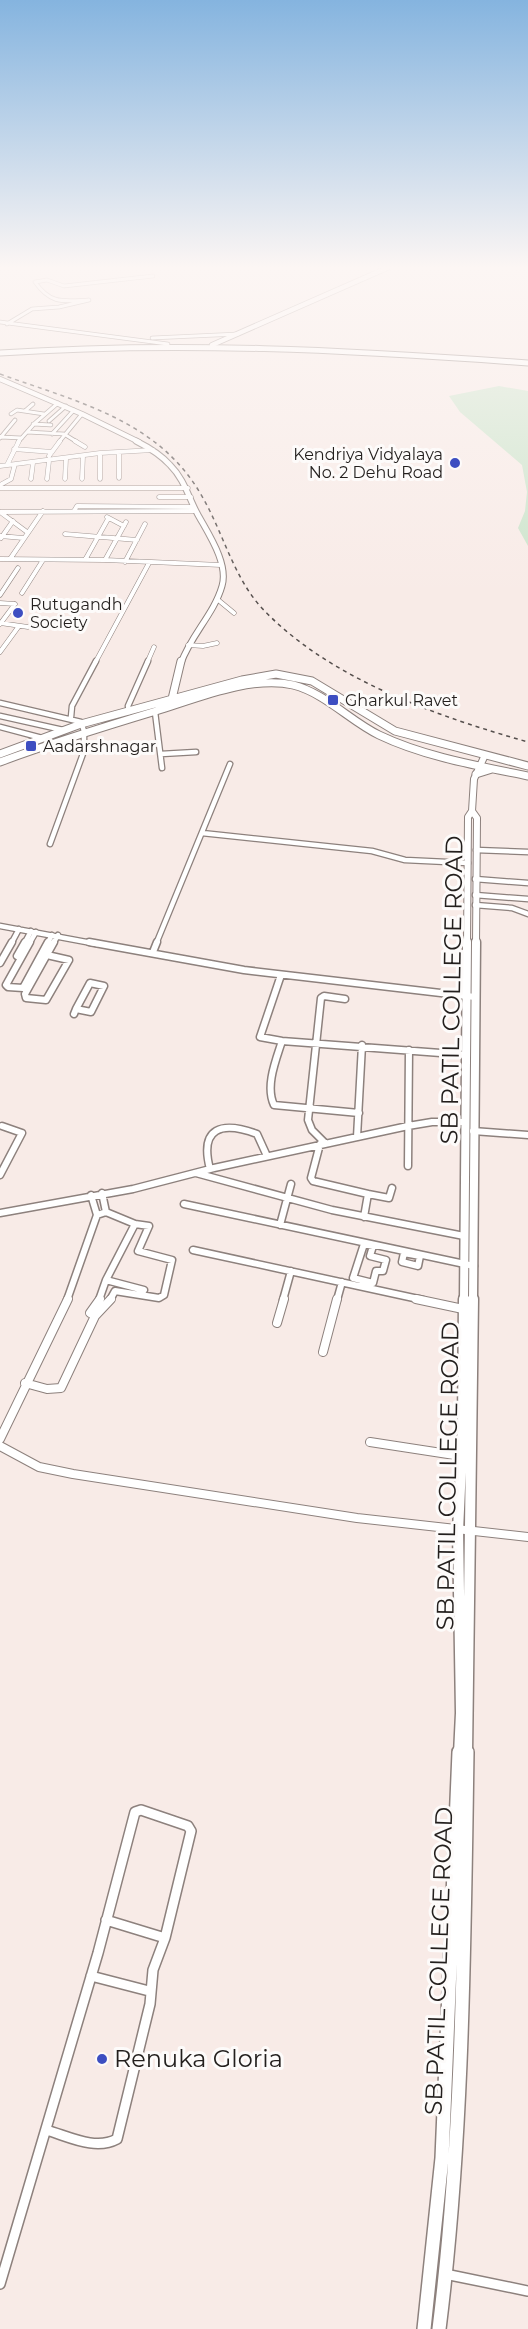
<svg xmlns="http://www.w3.org/2000/svg" width="528" height="2329" font-family="Montserrat,sans-serif">
  <rect width="100%" height="100%" fill="#f8ebe7"/>
  <path fill="#cbe4cb" d="M499,386L528,391V546L518,528L525,511L527,492L522,465L460,412L449,396Z"/>
  <g fill="none" stroke-linecap="round" stroke-linejoin="round">
    <defs>
      <path id="street-far5" d="M0,322L168,344
        M7,324L32,309L59,307L89,300C64,301 51,305 35,282L47,280L64,286L153,276
        M152,338L238,334
        M25,411L33,404
        M11,414L17,410L44,414
        M49,421L66,406
        M33,424L51,425
        M27,432L64,434L77,442
        M52,434L74,410
        M0,437L22,438
        M0,438L15,420
        M18,442L35,423L58,403
        M59,442L82,414"/>
      <path id="street-far4" d="M75,441L85,447
        M14,449L52,452
        M119,452V478
        M100,453V479
        M49,456L60,441
        M7,465L19,441
        M0,466L100,453L153,450
        M31,479L33,463
        M47,479L49,461
        M65,479L66,459
        M82,479L83,456
        M0,485L11,479L15,464
        M0,488H188
        M159,497H191
        M74,511L77,506L194,507
        M0,512L196,511
        M0,512L27,532
        M107,517L124,526
        M65,534L137,540
        M0,536L23,538
        M1,538L13,521
        M0,559L105,560L221,565
        M10,559L43,511
        M85,560L108,519
        M105,560L126,522
        M125,562L145,524
        M22,593L43,560
        M0,595L18,568
        M217,599L234,613
        M0,603L15,604
        M0,623L28,627
        M0,624L15,604
        M188,645L203,646L217,643
        M0,652L19,626
        M95,663L149,563
        M147,663L154,647"/>
      <path id="street-far3" d="M0,703L81,722L84,731V751L50,844
        M129,712L128,706L148,661
        M155,712L162,768
        M0,716L63,730
        M71,717L72,706L96,661
        M0,727L42,738
        M161,754L196,752
        M202,833L372,851L405,860L468,863
        M476,850L528,852
        M475,879L528,883
        M475,895L528,899
        M475,905L512,908L528,914
        M0,926L97,944
        M11,944L19,929
        M24,944L31,931
        M29,944L36,932
        M47,944L52,935
        M53,944L58,935
        M156,944L230,764"/>
      <path id="street-far2" d="M30,942L6,985L8,987L23,988L48,942
        M89,942L244,970L475,997
        M153,952L157,942
        M47,955L69,960L46,1000L26,998L25,994L54,942
        M17,956L25,942
        M0,963L12,942
        M281,975L260,1037L282,1041L467,1055
        M90,983L104,986L91,1012L76,1009Z
        M74,1014L76,1009
        M282,1041C276,1060 265,1086 274,1105L359,1113
        M473,1131L528,1135
        M357,1137L362,1045
        M325,1143L312,1130L308,1120L321,998L324,996L345,999
        M320,1144L311,1178L313,1181L368,1194
        M408,1166L409,1050
        M210,1169C199,1127 222,1121 257,1134L267,1156
        M196,1173L332,1210L464,1236
        M0,1175L22,1133L2,1126
        M91,1195L97,1215L106,1212L102,1193
        M184,1204L474,1266
        M106,1212L135,1224L149,1226L138,1251L172,1260L164,1295L159,1298L115,1291L110,1300
        M0,1213L133,1189L214,1168L408,1126L432,1122H466
        M364,1217L368,1194L389,1198L392,1188
        M280,1225L291,1184
        M364,1244L373,1246L370,1256L386,1260L383,1271H376L373,1283L353,1278Z
        M193,1250L423,1300
        M404,1253L420,1256L418,1266L402,1262Z
        M106,1280L144,1290
        M362,1286L363,1281
        M67,1300L97,1215
        M99,1300L106,1280L135,1224
        M283,1300L291,1271
        M337,1300L342,1282"/>
      <path id="street-far1" d="M416,1299L463,1309
        M90,1313L100,1299
        M277,1323L284,1299
        M323,1352L337,1299
        M25,1383L47,1389L61,1388L95,1316L111,1299
        M0,1439L68,1299
        M370,1442L461,1456
        M0,1446L39,1467L73,1474L357,1518L528,1537"/>
      <path id="street" d="M106,1920L165,1938
        M91,1976L149,1991
        M445,2274L528,2291
        M0,2284L98,1953L135,1812L141,1810L188,1826L191,1831L165,1938L153,1970L150,2004L117,2139C95,2151 68,2136 46,2130"/>
      <path id="secondary-far3" d="M472,811L477,818L476,944
        M467,944L468,817L472,811L474,779L485,755"/>
      <path id="secondary-far2" d="M464,1300L467,942
        M473,1300L476,942"/>
      <path id="secondary-far1" d="M459,1754L461,1713L458,1531L463,1423L464,1299
        M467,1754L473,1299"/>
      <path id="secondary" d="M424,2329L442,2158L459,1752
        M439,2329C463,2138 464,1944 467,1752"/>
      <path id="primary-far2" d="M212,345L387,268
        M0,379L82,414L139,442"/>
      <path id="primary-far1" d="M136,441C148,447 161,455 170,465C184,479 188,496 197,513C207,532 229,563 222,586C214,614 191,635 181,663"/>
      <path id="primary" d="M171,703L181,661
        M0,754L81,724L242,680L276,674L312,681L395,731L528,766
        M0,762C51,743 103,727 156,711C195,699 252,675 293,685C325,693 350,721 379,735C425,757 479,766 528,776
        M476,774L492,769"/>
      <path id="highway" d="M0,353C177,341 352,350 528,363"/>
    </defs>
    <use href="#street-far5" stroke="#8d817d" stroke-width="4.5"/>
    <use href="#street-far4" stroke="#8d817d" stroke-width="5"/>
    <use href="#street-far3" stroke="#8d817d" stroke-width="7"/>
    <use href="#street-far2" stroke="#8d817d" stroke-width="9"/>
    <use href="#street-far1" stroke="#8d817d" stroke-width="10"/>
    <use href="#street" stroke="#8d817d" stroke-width="12"/>
    <use href="#secondary-far3" stroke="#8d817d" stroke-width="8"/>
    <use href="#secondary-far2" stroke="#8d817d" stroke-width="11"/>
    <use href="#secondary-far1" stroke="#8d817d" stroke-width="13"/>
    <use href="#secondary" stroke="#8d817d" stroke-width="16"/>
    <use href="#primary-far2" stroke="#8d817d" stroke-width="6"/>
    <use href="#primary-far1" stroke="#8d817d" stroke-width="7"/>
    <use href="#primary" stroke="#8d817d" stroke-width="9"/>
    <use href="#highway" stroke="#8d817d" stroke-width="7"/>
    <use href="#street-far5" stroke="#fff" stroke-width="3"/>
    <use href="#street-far4" stroke="#fff" stroke-width="4"/>
    <use href="#street-far3" stroke="#fff" stroke-width="4.5"/>
    <use href="#street-far2" stroke="#fff" stroke-width="6"/>
    <use href="#street-far1" stroke="#fff" stroke-width="8"/>
    <use href="#street" stroke="#fff" stroke-width="9"/>
    <use href="#secondary-far3" stroke="#fff" stroke-width="6"/>
    <use href="#secondary-far2" stroke="#fff" stroke-width="8"/>
    <use href="#secondary-far1" stroke="#fff" stroke-width="10"/>
    <use href="#secondary" stroke="#fff" stroke-width="13"/>
    <use href="#primary-far2" stroke="#fff" stroke-width="4.5"/>
    <use href="#primary-far1" stroke="#fff" stroke-width="5"/>
    <use href="#primary" stroke="#fff" stroke-width="7"/>
    <use href="#highway" stroke="#fff" stroke-width="5"/>
    <path stroke="#554f4d" stroke-width="1.5" stroke-dasharray="4 4" stroke-linecap="butt" d="M0,374C77,402 160,420 203,498C223,533 233,575 260,606C326,678 436,716 528,742"/>
  </g>
  <linearGradient id="sky" x2="0" y2="1"><stop stop-color="#85b4df"/><stop offset="0.45" stop-color="#fcf6f4"/><stop offset="1" stop-color="#fcf6f4" stop-opacity="0"/></linearGradient>
  <rect width="528" height="594" fill="url(#sky)"/>
  <g fill="#3d4ec1" stroke="#fdfbfa" stroke-width="2">
    <circle cx="455" cy="463" r="6"/>
    <circle cx="18" cy="613" r="6"/>
    <rect x="327" y="694" width="12" height="12" rx="3"/>
    <rect x="25" y="740" width="12" height="12" rx="3"/>
    <circle cx="102" cy="2059" r="6"/>
  </g>
  <g text-anchor="middle" stroke-width="6" stroke-linejoin="round" paint-order="stroke">
    <g font-size="16" fill="#231f1d" stroke="#fdfbfa" text-anchor="start">
      <text x="443" y="460" text-anchor="end">Kendriya Vidyalaya<tspan x="443" dy="18">No. 2 Dehu Road</tspan></text>
      <text x="30" y="610">Rutugandh<tspan x="30" dy="18">Society</tspan></text>
      <text x="345" y="706">Gharkul Ravet</text>
      <text x="43" y="752">Aadarshnagar</text>
    </g>
    <g font-size="24" fill="#231f1d" stroke="#fdfbfa">
      <text transform="translate(452 990) rotate(-89)" y="8">SB PATIL COLLEGE ROAD</text>
      <text transform="translate(448 1476) rotate(-89)" y="8">SB PATIL COLLEGE ROAD</text>
      <text transform="translate(439 1961) rotate(-88)" y="8">SB PATIL COLLEGE ROAD</text>
    </g>
    <g font-size="24" fill="#231f1d" stroke="#fdfbfa" text-anchor="start">
      <text x="114" y="2067">Renuka Gloria</text>
    </g>
  </g>
</svg>
